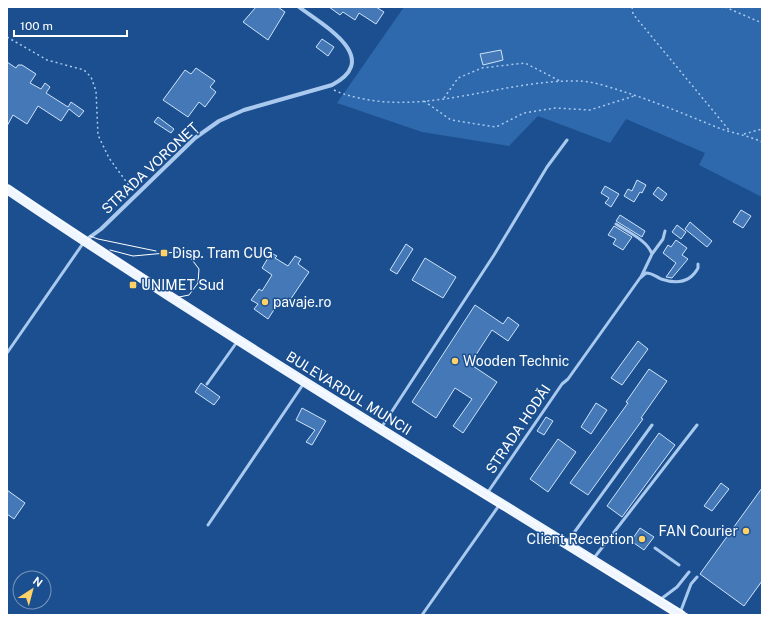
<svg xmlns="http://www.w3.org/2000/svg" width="769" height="622" font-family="'Public Sans',sans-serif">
  <rect width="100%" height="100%" fill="#1b4f8f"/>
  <path fill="#2e69ad" d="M404,7H762V197L699,165L705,153L626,119L610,143L538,116L509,146L422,132L337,103Z"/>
  <path fill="#4478b7" stroke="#cfe3fa" d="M256,7H278L285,12L268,40L243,22Z
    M329,7H376L384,12L376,24L359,13L355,20L343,12L340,15Z
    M322,39L334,47L328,56L316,47Z
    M501,50L503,60L483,65L480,54Z
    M7,62L16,68L18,65H22L36,74L30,83L41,89L45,83L50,87L46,93L68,107L71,102L84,111L79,117L69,109L61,121L38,106L27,124L13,115L7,126Z
    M196,68L215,81L210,87L216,92L205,107L199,102L188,117L163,100L185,70L191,74Z
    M158,117L174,129L171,133L154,122Z
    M637,180L646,185L642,193L640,192L634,202L624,196L628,189L632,191Z
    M605,186L619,194L611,207L605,203L609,198L601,193Z
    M658,187L667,194L662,201L653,194Z
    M741,210L751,216L743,228L733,222Z
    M620,215L645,231L642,237L616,221Z
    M690,222L712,241L707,247L685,229Z
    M677,225L686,232L681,239L672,232Z
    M614,226L632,237L623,250L613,244L616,239L608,235Z
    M676,240L687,248L682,255L688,259L672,278L666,277L676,263L663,253L668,245L671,247Z
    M406,244L413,249L397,274L390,270Z
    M271,253L277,256L275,258L288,266L295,256L301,259L298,264L309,272L286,306L279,302L268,319L254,309L258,304L251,300L259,289L262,291L272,275L262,268Z
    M425,258L456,277L443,298L412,280Z
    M475,305L503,324L508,317L519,325L508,341L492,330L470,364L497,382L463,433L453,426L472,399L455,388L436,418L412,402Z
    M638,341L648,349L622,385L611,378Z
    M649,369L667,381L641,418L643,419L588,495L570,483L628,403L626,402Z
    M201,383L220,397L214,405L195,392Z
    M596,403L607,410L591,434L581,427Z
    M302,408L326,421L312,445L306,442L315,430L296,420Z
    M546,417L553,421L544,435L537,431Z
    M659,433L675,445L622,517L607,506Z
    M558,439L576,452L548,492L530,479Z
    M721,483L729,489L712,511L704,506Z
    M762,488V581L744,606L700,574Z
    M7,490L25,503L14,519L7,514Z
    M640,528L654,537L644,550L631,541Z"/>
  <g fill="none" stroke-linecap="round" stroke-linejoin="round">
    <path stroke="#a9c9ee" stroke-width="1.5" stroke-dasharray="2 3" stroke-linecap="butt" d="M632,7L633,14L729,130
      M725,7L762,23
      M7,37L47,60L84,70L91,77L96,91L98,135L109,158L133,191
      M334,90C342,94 350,96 359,98C429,114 502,81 573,81C592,80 611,88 628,93C658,103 687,115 716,127C731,133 747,135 762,142
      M444,98L458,78L482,68L525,63L560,81
      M424,101L451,120L496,127L524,113L555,108L590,110L634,96
      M744,134L762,129"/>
    <path stroke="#a9c9ee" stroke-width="3" d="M616,224C628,232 647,240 652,254
      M641,277L652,254L663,239L665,231
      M7,353L84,242
      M207,384L237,342
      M381,428L494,255L547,167L567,140
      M488,492L562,384L568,379L640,278L646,273C652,273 655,276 661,279C676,284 690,283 698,268V264
      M208,525L304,383
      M568,541L652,425
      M655,548L679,565
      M594,558L697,425
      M661,599L677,587L689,572
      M680,613L691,584L697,577
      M422,615L500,504"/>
    <path stroke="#a9c9ee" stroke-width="4" d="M86,240L101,229L195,138L219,121L244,110L332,85C383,58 323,25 299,7"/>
    <path stroke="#f0f6ff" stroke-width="10" d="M7,189C227,338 455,474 681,615"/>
    <path stroke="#fff" stroke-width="1" d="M7,185L177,298L278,364L594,559L689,615
      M90,236L98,239L156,251
      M110,250L133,256L177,252L190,257L199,269L198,283L189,295L174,298
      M414,454L509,513
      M598,568L674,615"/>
  </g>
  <g fill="#ffd166" stroke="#1b4f8f" stroke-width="1.5">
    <rect x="160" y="249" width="8" height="8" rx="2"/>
    <rect x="129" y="281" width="8" height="8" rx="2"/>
    <circle cx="265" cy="302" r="4"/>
    <circle cx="455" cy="361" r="4"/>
    <circle cx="746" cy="531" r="4"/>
    <circle cx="642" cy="539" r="4"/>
  </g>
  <g text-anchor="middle" stroke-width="3" stroke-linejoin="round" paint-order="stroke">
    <g font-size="14" fill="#fff" stroke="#1b4f8f">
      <text transform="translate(150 168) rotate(-43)" y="5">STRADA VORONEȚ</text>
      <text transform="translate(349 393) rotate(32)" y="5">BULEVARDUL MUNCII</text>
      <text transform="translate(518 429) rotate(-56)" y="5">STRADA HODĂI</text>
    </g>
    <g font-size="14" fill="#fff" stroke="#1b4f8f" text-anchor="start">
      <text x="172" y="258">Disp. Tram CUG</text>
      <text x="141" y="290">UNIMET Sud</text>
      <text x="273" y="307">pavaje.ro</text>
      <text x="463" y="366">Wooden Technic</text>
      <text x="738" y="536" text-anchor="end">FAN Courier</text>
      <text x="634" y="544" text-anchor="end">Client Reception</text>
    </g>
  </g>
  <rect width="769" height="622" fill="none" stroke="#ffffff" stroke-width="16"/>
  <g transform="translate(32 590) rotate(36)"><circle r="19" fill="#1b4f8f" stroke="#7695bc"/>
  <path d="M0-3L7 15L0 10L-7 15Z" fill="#ffd166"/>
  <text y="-6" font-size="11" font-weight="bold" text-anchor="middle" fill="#ffffff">N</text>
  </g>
  <path d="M14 30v6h113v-6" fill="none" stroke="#ffffff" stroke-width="2"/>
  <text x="20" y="30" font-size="12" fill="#ffffff" stroke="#1b4f8f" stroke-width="3" paint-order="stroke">100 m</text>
</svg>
